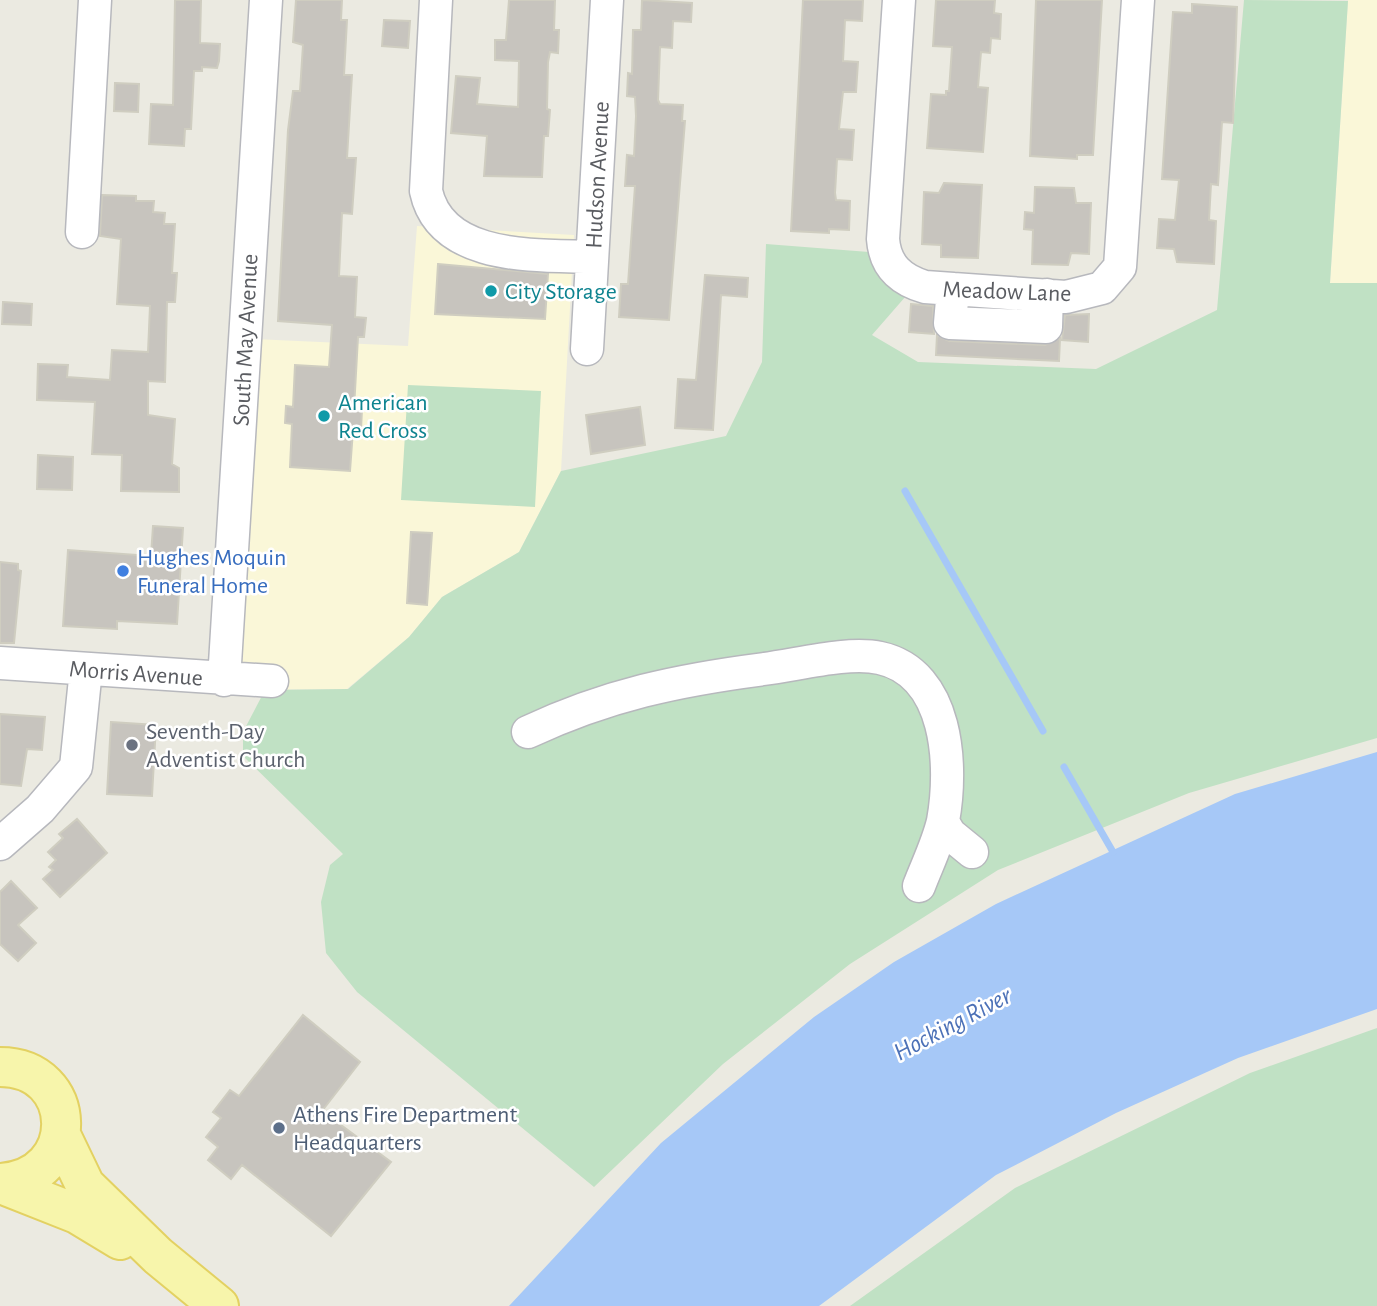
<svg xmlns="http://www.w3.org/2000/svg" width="1377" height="1306" font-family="'Alegreya Sans',sans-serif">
  <rect width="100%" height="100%" fill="#ebeae1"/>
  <path fill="#faf7d8" d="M1348,0H1377V283L1330,284Z
    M417,226L574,235L561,471L519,552L442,597L409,637L347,689L230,690L253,339L408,346Z"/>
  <path fill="#c0e1c4" d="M1244,0L1348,1L1330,283H1377V738L1189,793L998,870L850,964L723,1064L594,1187L357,992L326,953L321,902L330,865L343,854L243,756V732L265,690L348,689L409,637L442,597L519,552L561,471L726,436L762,362L766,244L869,252L906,296L872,335L918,362L1096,369L1217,310Z
    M408,385L541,391L535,507L401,500Z
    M1377,1028V1306H850L1015,1188L1250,1073Z"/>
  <path fill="#a6c8f7" d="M1377,752V1009L1238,1058L1116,1113L996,1175L819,1306H509L661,1143L814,1017L894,962L996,904L1235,794Z"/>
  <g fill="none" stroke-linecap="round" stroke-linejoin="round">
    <path stroke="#a6c8f7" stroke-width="7" d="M905,491L1043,731
      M1064,767L1113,852"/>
  </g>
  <path fill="#c7c4be" stroke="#cfcdc0" stroke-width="2" d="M175,0H201L200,43L220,44L219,61L217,68L202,67V71H194L191,129H185L184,146L149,144L151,104L173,105Z
    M296,0H342L341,20H347L344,75H352L347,158H356L352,214L342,213L339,276L357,277L355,317L366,318L364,337H358L354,409H362L361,430H353L350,471L290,467L292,424L285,423L286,406L293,407L295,365L329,367L332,325L278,321L288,130L293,91H300L303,45L293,42Z
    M509,0H555L554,30H559L558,53L550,52L548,62L547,109L550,110L548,136H544L542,177L484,176L487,136L451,133L456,76L480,78L477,104L518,107L519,61L495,60V40H506Z
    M642,0L692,3L691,22L673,21L672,48L660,47L658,100L660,104L683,105L682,121H685L669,320L619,317L621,284H628L635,186H625L627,155L634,156L636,116L635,97L627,96L628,73L632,74L633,30H641Z
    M803,0H863L862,21L845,20L843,61L858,62L856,92H843L839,129L854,130L852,160L837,159L835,193L836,200L850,201L849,230L829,229V233L791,231Z
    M936,0H995L994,13L1001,14L1000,39L991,38L990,53L981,52L978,87L988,88L983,152L927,148L931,94L946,95V91H949L952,47L933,46Z
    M1036,0H1102L1093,155H1077V159L1030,156Z
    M1192,4L1237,7L1233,123L1222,122L1218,185L1211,184L1209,220L1216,221L1214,264L1177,262L1174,249L1157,248L1159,219L1175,220L1179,180L1162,179L1173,12L1192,13Z
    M384,20L410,21L408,48L382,46Z
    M115,83L139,84L138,112L114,111Z
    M944,183L982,185L978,258L941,257V245L922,244L924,192L939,193Z
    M1035,187L1074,188L1076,203H1091L1089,254L1071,253L1068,265L1032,264L1033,230L1024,229L1025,212L1034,213Z
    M102,195L136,196V201H154L153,212L165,213L164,224H175L172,273H177L175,302H167L165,382L148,381V415L175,419L172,464L179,468V492L121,491L122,455L92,454L95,402L37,400L38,364L68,365L67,377L110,380L112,350L148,352L150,306L117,304L121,239L100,236Z
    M438,264L548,274L545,319L435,314Z
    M705,275L748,278L747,297L721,295L713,430L675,428L678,379L696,380Z
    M3,302L32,304L31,325L2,324Z
    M911,304L933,306L934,334L909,332Z
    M1089,314L1088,342L1062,340L1065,315Z
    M937,335L949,341L1045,345L1060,338L1059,361L936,355Z
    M640,407L645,445L591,454L586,415Z
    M38,455L73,457L72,490L37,489Z
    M153,526L183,528L177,624L117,621V629L63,626L68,550L151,556Z
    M411,532L432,533L427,605L407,603Z
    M0,562L18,564V570L21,571L14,643H0Z
    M0,714L45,717L42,750L27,749L21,786L0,784Z
    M111,722L156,725L152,796L107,794Z
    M77,819L107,853L60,897L43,879L53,870L49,867L56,860L48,852L63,838L59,834Z
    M11,881L37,908L18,925L36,943L18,961L0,944V892Z
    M303,1015L360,1062L322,1111L391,1162L331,1236L242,1165L231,1179L208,1160L218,1147L206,1137L221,1118L213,1112L230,1090L239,1096Z"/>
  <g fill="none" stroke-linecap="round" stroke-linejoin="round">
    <defs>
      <path id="minor" d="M436,0L426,191C441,261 537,255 592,257
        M899,0L883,239C885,266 901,280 925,287L1066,297L1102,288L1120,267L1138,0
        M82,232L95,0
        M953,289L950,323L1046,327L1047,295
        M587,349L607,0
        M0,663L272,681
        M224,680L266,0
        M528,732C607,695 678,680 764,669C797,665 848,651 880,658C949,673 953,766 943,821C938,843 927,865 919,886
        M943,822L950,834L972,852
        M0,844L40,809L76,767L86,669"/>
      <path id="major" d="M0,1067C80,1067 83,1178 0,1183
        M61,1135L85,1185L158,1256L219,1306
        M1,1184L77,1214L120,1240"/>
    </defs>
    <use href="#minor" stroke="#b7b8bd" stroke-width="35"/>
    <use href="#major" stroke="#e3d162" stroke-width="42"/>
    <use href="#minor" stroke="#fff" stroke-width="32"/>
    <use href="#major" stroke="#f7f5ab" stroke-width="38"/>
  </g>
  <g fill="#0f9aa8" stroke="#fff" stroke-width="2.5">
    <circle cx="491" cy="291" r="7"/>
    <circle cx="324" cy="416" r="7"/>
  </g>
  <circle fill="#3f7fe0" stroke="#fff" stroke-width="2.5" cx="123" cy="571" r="7"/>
  <circle fill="#6b7280" stroke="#fff" stroke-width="2.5" cx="132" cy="745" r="7"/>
  <circle fill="#5c6f8a" stroke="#fff" stroke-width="2.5" cx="279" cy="1128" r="7"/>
  <g text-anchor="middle" stroke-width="5" stroke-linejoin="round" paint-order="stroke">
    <g font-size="24" fill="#5a5c61" stroke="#fff">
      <text transform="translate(597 175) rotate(-87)" y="8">Hudson Avenue</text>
      <text transform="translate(1007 291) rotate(2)" y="8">Meadow Lane</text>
      <text transform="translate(245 340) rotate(-87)" y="8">South May Avenue</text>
      <text transform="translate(136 673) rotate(4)" y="8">Morris Avenue</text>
    </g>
    <g font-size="24" fill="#0d838f" stroke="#fff" text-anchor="start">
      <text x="505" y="299">City Storage</text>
      <text x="338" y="410">American<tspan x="338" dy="28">Red Cross</tspan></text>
    </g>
    <g font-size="24" fill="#366cbe" stroke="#fff" text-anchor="start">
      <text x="137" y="565">Hughes Moquin<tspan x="137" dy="28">Funeral Home</tspan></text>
    </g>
    <g font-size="24" fill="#5b616d" stroke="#fff" text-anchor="start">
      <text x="146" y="739">Seventh-Day<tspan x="146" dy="28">Adventist Church</tspan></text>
    </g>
    <g font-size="24" fill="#4e5e75" stroke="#fff" text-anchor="start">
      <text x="293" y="1122">Athens Fire Department<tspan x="293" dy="28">Headquarters</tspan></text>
    </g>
    <g font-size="26" font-style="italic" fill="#4c71b7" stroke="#fff">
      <text transform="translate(952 1023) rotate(-28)" y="9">Hocking River</text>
    </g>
  </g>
</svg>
